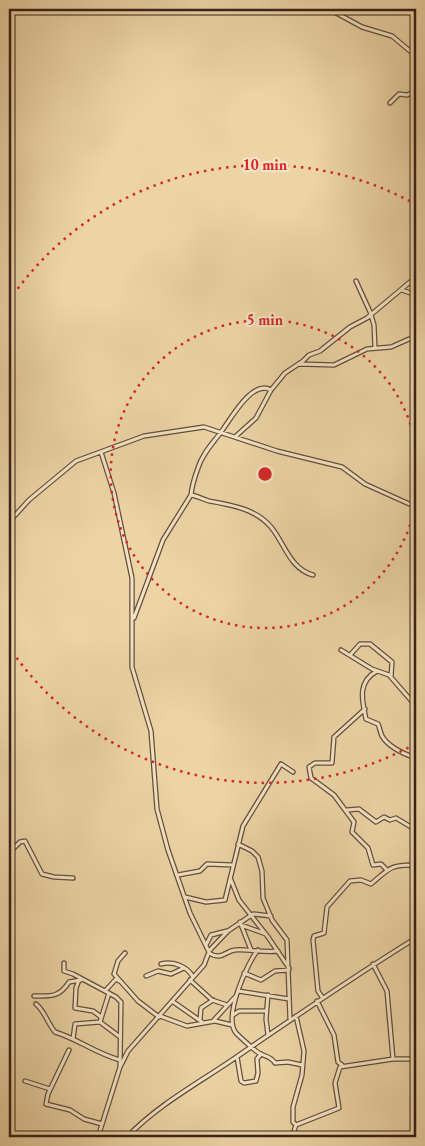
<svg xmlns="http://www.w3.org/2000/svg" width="425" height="1146" font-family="'EB Garamond',serif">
  <rect width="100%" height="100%" fill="#ecd4a5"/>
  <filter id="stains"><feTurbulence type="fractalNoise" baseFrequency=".004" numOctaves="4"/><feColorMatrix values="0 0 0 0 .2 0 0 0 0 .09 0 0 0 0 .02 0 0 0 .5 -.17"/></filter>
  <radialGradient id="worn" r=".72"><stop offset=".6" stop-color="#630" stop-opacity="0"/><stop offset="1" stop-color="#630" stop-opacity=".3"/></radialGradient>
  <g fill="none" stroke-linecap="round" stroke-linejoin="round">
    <defs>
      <path id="minor" d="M329,9L362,27L392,36L416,56
        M390,103L399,94L407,95L416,91
        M356,281L371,314
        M402,290L416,295
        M371,315L374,325L375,348
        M299,364L334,365L367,349L391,347L416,336
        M236,436L256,418L271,390L285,373L303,361L309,355L320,351L350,327L367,318L416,277
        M191,495C192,486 195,476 198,468C202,454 213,443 221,432C231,419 252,379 271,390
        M9,522L29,500L76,461L144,436L204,427L277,451L342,467L365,484L416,507
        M134,618L163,540L191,495C197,496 203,499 209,501C232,505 256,509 271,527C285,544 290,569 313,575
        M341,650L372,669L389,675L416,706
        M351,654L360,644H370L392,662L391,677
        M377,671C357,682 362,700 366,719L378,724C380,728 380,732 382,736C389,748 404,754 416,758
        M365,709L334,737L332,763H315L309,767L311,778L334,795L354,822L352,832L368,848L373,865L381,864L386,869
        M347,810L359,809L376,822L384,817L390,820L396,818L416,830
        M238,844L252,851L258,857L262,871L263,898L272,920L287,940L290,1019
        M9,853L20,842L25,841L42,874L54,877L73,878
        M411,865L416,877
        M178,875L200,871L207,864L233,865
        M231,880L239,900L268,937L289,968
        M185,897L206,902L225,900L243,826L281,764L293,772
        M240,922L251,950
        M241,925L266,934
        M206,945L211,935L227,931
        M258,950C247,963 223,1017 236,1033C242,1039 250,1046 256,1051C263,1057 270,1055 275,1063L288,1062L302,1065
        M209,951L228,931L253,914L271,916
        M125,953L118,961L114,974L138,1001L159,1017
        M209,953C222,961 225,951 235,950C248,949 265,953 278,951
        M64,963V971L73,974L116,997L121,1002L120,1066
        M161,964C173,961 187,966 193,977
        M373,964L387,991L393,1059
        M244,973L261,980L275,971L289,970
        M146,976L158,971L171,974L184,968
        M79,980L76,988L75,1008L93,1011L101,1017
        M190,980L212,1000L227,1005
        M105,991L116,979L121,982
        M238,991L289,999
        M34,996C50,996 59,998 69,982L81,980
        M322,997L318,991L313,940L314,936L324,933L327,907L350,881L361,880L371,884C389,869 390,864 416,865
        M172,1001L202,1022
        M317,1001L334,1035L338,1062L342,1065
        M36,1004C44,1010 48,1024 55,1032C78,1039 97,1054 120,1060
        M233,1015L239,1011H266
        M160,1016L187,1026L215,1021L232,1025
        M296,1016L304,1051L302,1075L293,1107V1122L296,1125
        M200,1020L201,1008L213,1000
        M214,1020L236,996
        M100,1022L120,1037
        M268,1035L266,1019L268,995
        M73,1039L75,1024L100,1022L109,993
        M69,1050L48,1094L46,1104L70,1110L84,1119L102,1124
        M237,1057L241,1081L244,1083L256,1081L258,1073L257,1059L261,1054
        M25,1081L50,1089
        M98,1137L120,1067L128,1051L204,965L209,952L190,913L168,850L157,809L151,731L132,667V578L114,493L101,452
        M127,1137C159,1104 197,1084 235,1058C295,1017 354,976 416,938
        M292,1137L296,1125L339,1108L335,1083L340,1067L393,1059H416"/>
    </defs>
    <use href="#minor" stroke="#644e3c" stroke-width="5.5"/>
    <use href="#minor" stroke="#f3e3c4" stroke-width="3"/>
  </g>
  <g fill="none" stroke="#d62828" stroke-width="2.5" stroke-dasharray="2.5 5">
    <path d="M416 503A154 154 0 1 1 416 445"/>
    <path d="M415 744A309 309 0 0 1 9 647M9 301A309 309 0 0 1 415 204"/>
  </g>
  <circle cx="265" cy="474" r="8" fill="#d62828" stroke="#f3e3c4" stroke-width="2.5"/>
  <g font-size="15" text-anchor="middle" font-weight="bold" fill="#d62828" stroke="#f3e3c4" stroke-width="4.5" stroke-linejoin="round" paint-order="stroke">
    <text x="265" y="170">10 min</text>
    <text x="265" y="325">5 min</text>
  </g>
  <rect width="425" height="1146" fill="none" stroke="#ecd4a5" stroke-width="30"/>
  <rect x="10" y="10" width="405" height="1126" fill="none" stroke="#372219" stroke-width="2.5"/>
  <rect x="15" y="15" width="395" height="1116" fill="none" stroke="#372219"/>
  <rect width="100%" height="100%" filter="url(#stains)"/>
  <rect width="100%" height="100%" fill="url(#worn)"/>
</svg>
